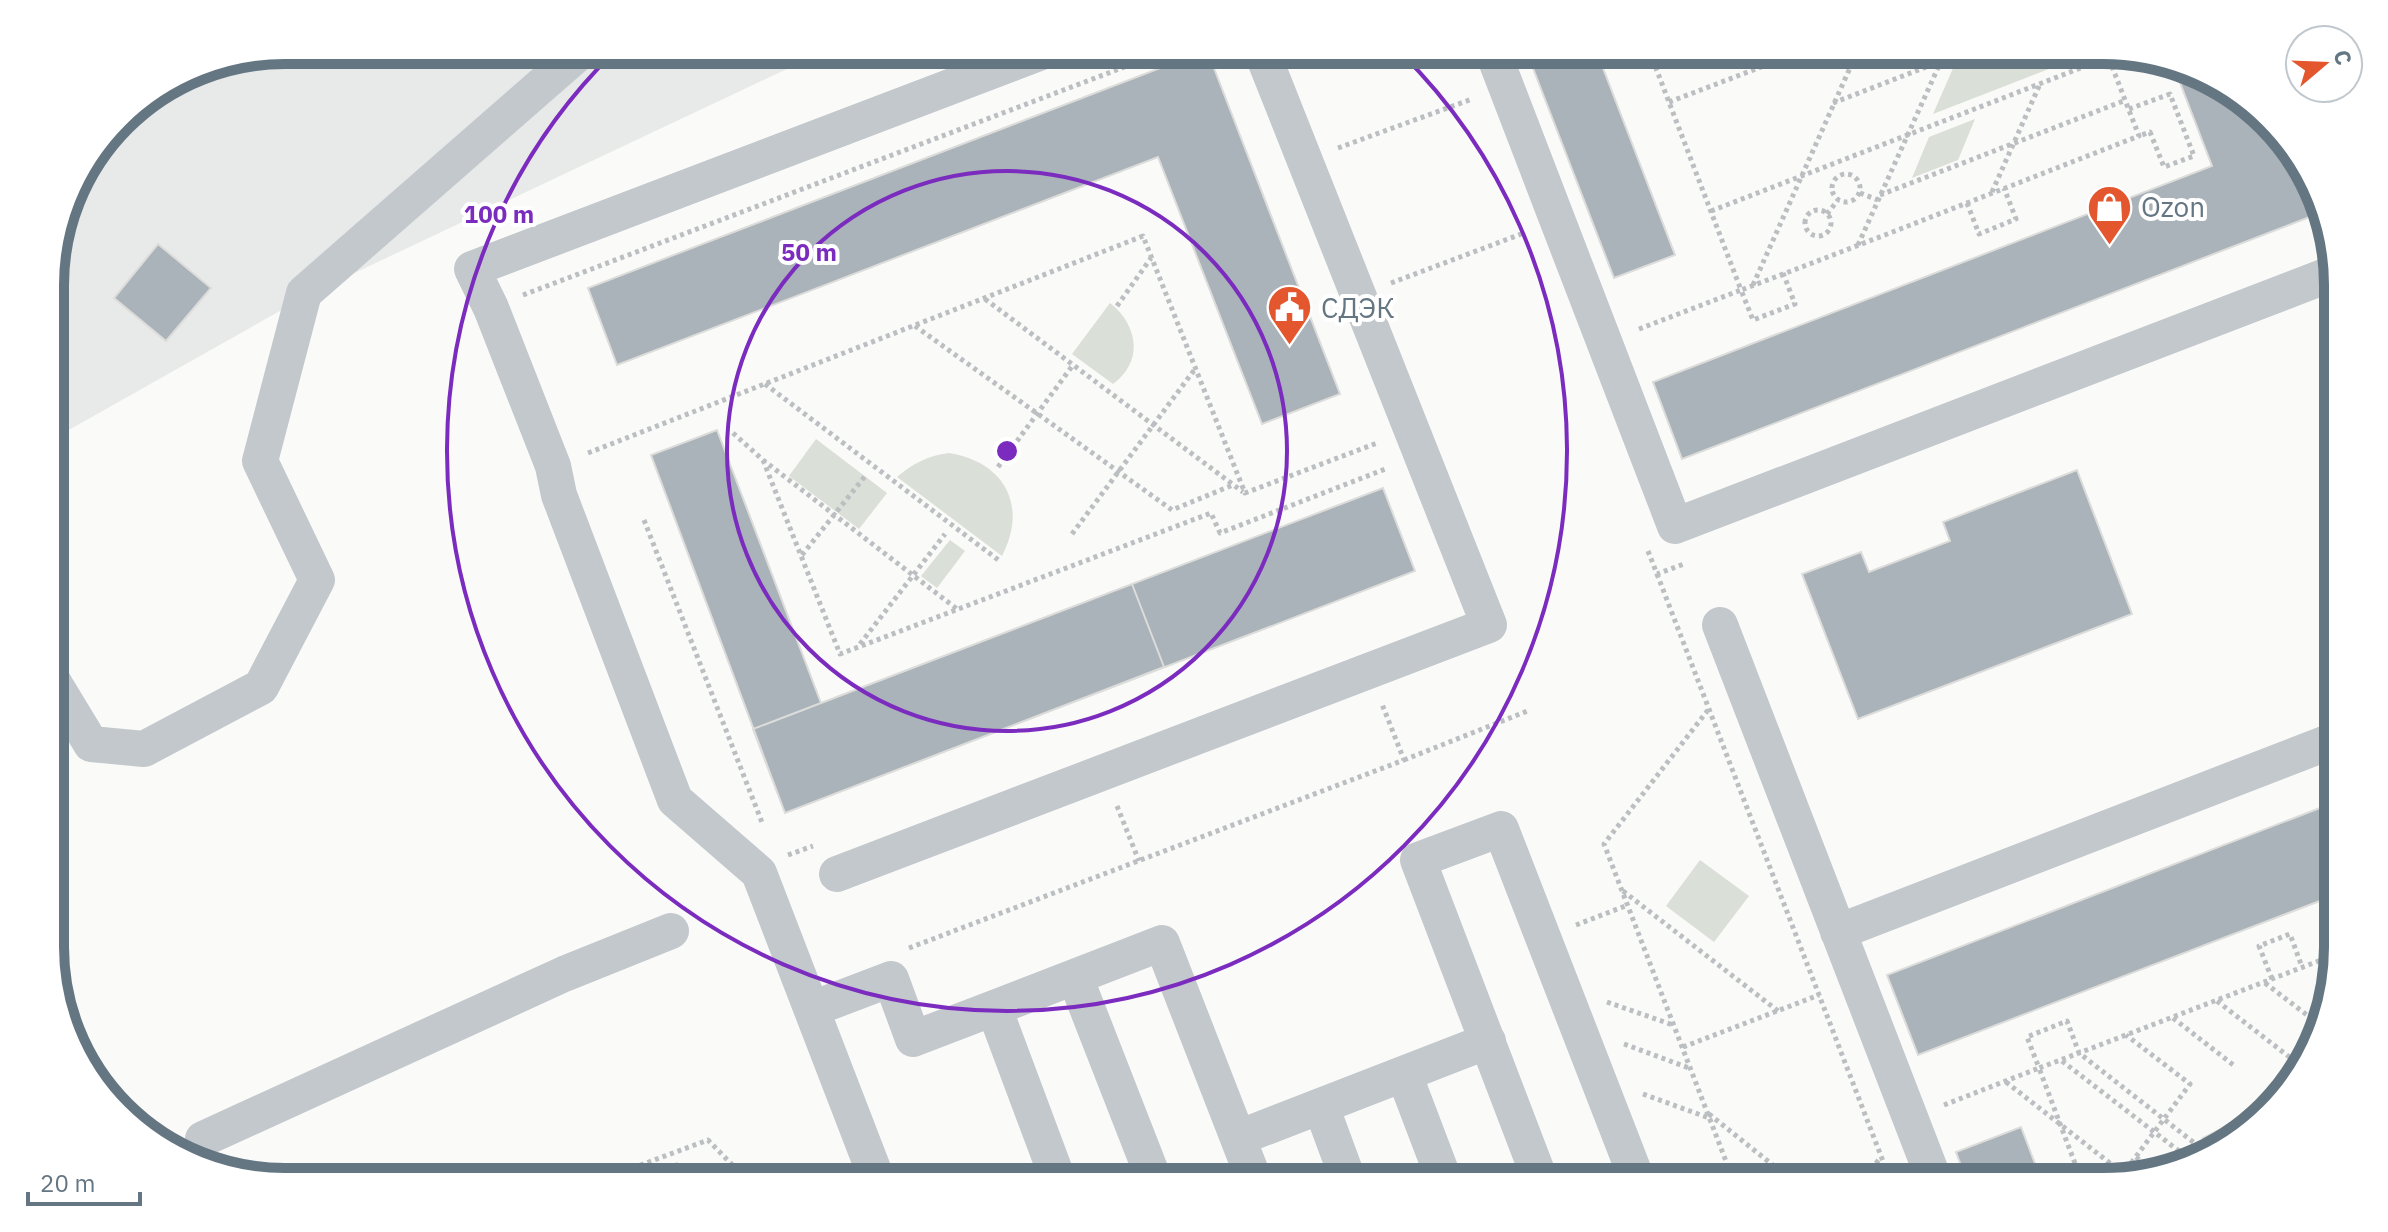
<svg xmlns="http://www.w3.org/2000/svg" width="2388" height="1232" font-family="'IBM Plex Sans',sans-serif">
  <rect width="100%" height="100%" fill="#fafaf8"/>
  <path fill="#e8e9e9" d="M285,50H827L310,294L51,440V269L74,181L130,109L195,68Z"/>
  <path fill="#dadfd7" d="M1961,50H2068L2072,60L1933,114Z
    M1975,119L1958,160L1912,178L1929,137Z
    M1110,303C1138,325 1144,361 1113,384L1072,354Z
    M816,439L887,493L859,529L789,476Z
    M949,453C1005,462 1028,506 1002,556L897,477C914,463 927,456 949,453Z
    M950,540L965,551L937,588L921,576Z
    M1700,860L1749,896L1714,942L1666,906Z
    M2226,1125H2249L2233,1143L2215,1149L2201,1138Z"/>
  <path fill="#aab3b9" stroke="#dcdcda" stroke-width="2" d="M1207,50L1340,394L1262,424L1158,157L617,365L588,288Z
    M1526,50H1596L1675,255L1614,278Z
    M2174,67L2207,74L2298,154L2320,213L1682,459L1653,382L2212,166Z
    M158,244L211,288L166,341L114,298Z
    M717,430L821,703L1383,488L1415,571L785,813L651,455Z
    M2077,470L2132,614L1858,719L1802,574L1861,552L1869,572L1950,541L1943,522Z
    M1132,584L1164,667L785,813L753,729Z
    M2338,801V894L1918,1055L1887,975Z
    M2021,1127L2042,1182H1967L1956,1152Z
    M677,1163L684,1182H630Z"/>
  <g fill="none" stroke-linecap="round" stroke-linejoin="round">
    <path stroke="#bbbfc2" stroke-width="5" stroke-dasharray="4 4" stroke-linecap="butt" d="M1652,58L1674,50
      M1669,102L1806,50
      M1833,103L1970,50
      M2129,109L2170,94L2194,156L2164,167L2150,132L2139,136
      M1338,148L1472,99
      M1832 188a14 14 0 1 1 28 0a14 14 0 1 1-28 0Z
      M1992,192L2040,84
      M1860,193L1878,200
      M1880,195L2126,100
      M1967,203L1979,234L2016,219L2004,188
      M1805 223a13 13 0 1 1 26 0a13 13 0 1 1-26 0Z
      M1711,211L2109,57
      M1827,214L1838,200
      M1858,245L1946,50
      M1783,273L1795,304L1753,320L1741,290C1874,240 2007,187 2139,136L2106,51
      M1391,283L1524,233
      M1753,285L1858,50
      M523,295L1169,50
      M985,299L1243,492
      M1117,306L1151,258
      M915,326L1172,510L1233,485
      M1639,329L1741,290L1649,50
      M765,384L1001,562
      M733,433L763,460L957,609
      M588,453L1143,236L1245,493L1377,443
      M763,460L840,654L1211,513L1220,533L1388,468
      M998,467L1073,365
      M644,520L763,825
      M1072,534L1195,369
      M1648,551L1657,574L1684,564
      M802,555L866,475
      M1657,574L1891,1182
      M860,644L945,534
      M1708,710L1604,844L1734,1182
      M1404,760L1530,710
      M1117,806L1139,861
      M788,855L813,846
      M1623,891L1778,1011
      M1576,925L1628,905
      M909,948L1404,760L1382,704
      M2272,979L2259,946L2290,934L2302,967
      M2265,983L2320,1025
      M2217,1001L2301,1066
      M1607,1002L1673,1025
      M2173,1018L2236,1067
      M1624,1044L1689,1068
      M1683,1047L1819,995
      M2062,1061L2188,1158
      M2306,1061C2301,1038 2309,1018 2325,1002
      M2006,1082L2129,1178
      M1643,1094L1709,1118
      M1944,1105L2039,1068L2082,1182
      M1709,1114L1794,1182
      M2206,1152L2079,1053L2067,1021L2027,1037L2039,1068L2079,1053L2337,954
      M2136,1157L2153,1170
      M595,1182L708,1140L749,1182
      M1861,1182L1881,1157
      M2117,1182L2190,1084L2126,1035"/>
    <path stroke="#c3c8cc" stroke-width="36" d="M1492,50L1675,526L2336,272
      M1720,625L1935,1182
      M51,678L91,744L144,749L261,687L317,580L260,461L304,293L582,50
      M837,874L1489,625L1261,50
      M1838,932L2337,739
      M1075,977L1155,1182
      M812,1009L891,979L913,1039L994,1008
      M1404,1074L1445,1182
      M1321,1106L1349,1182
      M1238,1138L1488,1041
      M203,1139L564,974L671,931
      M878,1182L759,873L675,800L559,495L553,466L491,308L472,269L1047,50
      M1059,1182L994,1008L1162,943L1255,1182
      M1541,1182L1418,860L1501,829L1638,1182"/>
  </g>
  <g fill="none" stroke="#7b2cbf" stroke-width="4">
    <circle cx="1007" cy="451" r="280"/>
    <path d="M1400 52A560 560 0 1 1 614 52"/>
  </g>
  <defs>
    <symbol id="shop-pin" viewBox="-11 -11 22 30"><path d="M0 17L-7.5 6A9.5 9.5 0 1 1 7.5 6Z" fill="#e4572e" stroke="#fff"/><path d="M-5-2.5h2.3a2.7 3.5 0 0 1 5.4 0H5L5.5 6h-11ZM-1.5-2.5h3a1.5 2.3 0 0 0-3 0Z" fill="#fff"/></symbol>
    <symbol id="civic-pin" viewBox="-11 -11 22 30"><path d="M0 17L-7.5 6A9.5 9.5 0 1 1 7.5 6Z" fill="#e4572e" stroke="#fff"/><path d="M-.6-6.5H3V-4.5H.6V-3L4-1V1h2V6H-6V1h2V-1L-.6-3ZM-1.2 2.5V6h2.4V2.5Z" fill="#fff"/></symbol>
  </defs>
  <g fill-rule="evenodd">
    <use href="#shop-pin" x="2084" y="182" width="51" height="69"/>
    <use href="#civic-pin" x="1264" y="282" width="51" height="69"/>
  </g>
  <g text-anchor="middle" stroke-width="8" stroke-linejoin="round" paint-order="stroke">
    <g font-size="28" fill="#657683" stroke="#fff" text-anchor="start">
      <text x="2141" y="217">Ozon</text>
      <text x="1321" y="318">СДЭК</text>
    </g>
  </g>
  <path d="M0 0H2388V1232H0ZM285 64H2103A221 221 0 0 1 2324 285V947A221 221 0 0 1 2103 1168H285A221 221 0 0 1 64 947V285A221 221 0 0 1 285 64Z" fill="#fff" fill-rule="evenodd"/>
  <path fill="none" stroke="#657683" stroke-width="10" d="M285 64H2103A221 221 0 0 1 2324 285V947A221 221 0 0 1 2103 1168H285A221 221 0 0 1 64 947V285A221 221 0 0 1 285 64Z"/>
  <circle cx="1007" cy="451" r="12" fill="#7b2cbf" stroke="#fff" stroke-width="4"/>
  <g font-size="24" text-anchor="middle" font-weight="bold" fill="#7b2cbf" stroke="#fff" stroke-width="8" stroke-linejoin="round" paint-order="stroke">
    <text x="499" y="223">100 m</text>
    <text x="809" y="261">50 m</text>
  </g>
  <g transform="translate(2324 64) rotate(71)"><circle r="38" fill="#ffffff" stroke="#c1c8cd" stroke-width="2"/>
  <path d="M0-6L14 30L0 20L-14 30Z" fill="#e4572e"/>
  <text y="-12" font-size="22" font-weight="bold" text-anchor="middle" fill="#657683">С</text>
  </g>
  <path d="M28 1192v12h112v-12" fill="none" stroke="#657683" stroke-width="4"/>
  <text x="40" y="1192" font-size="24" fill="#657683" stroke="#ffffff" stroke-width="6" paint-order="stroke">20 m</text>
</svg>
